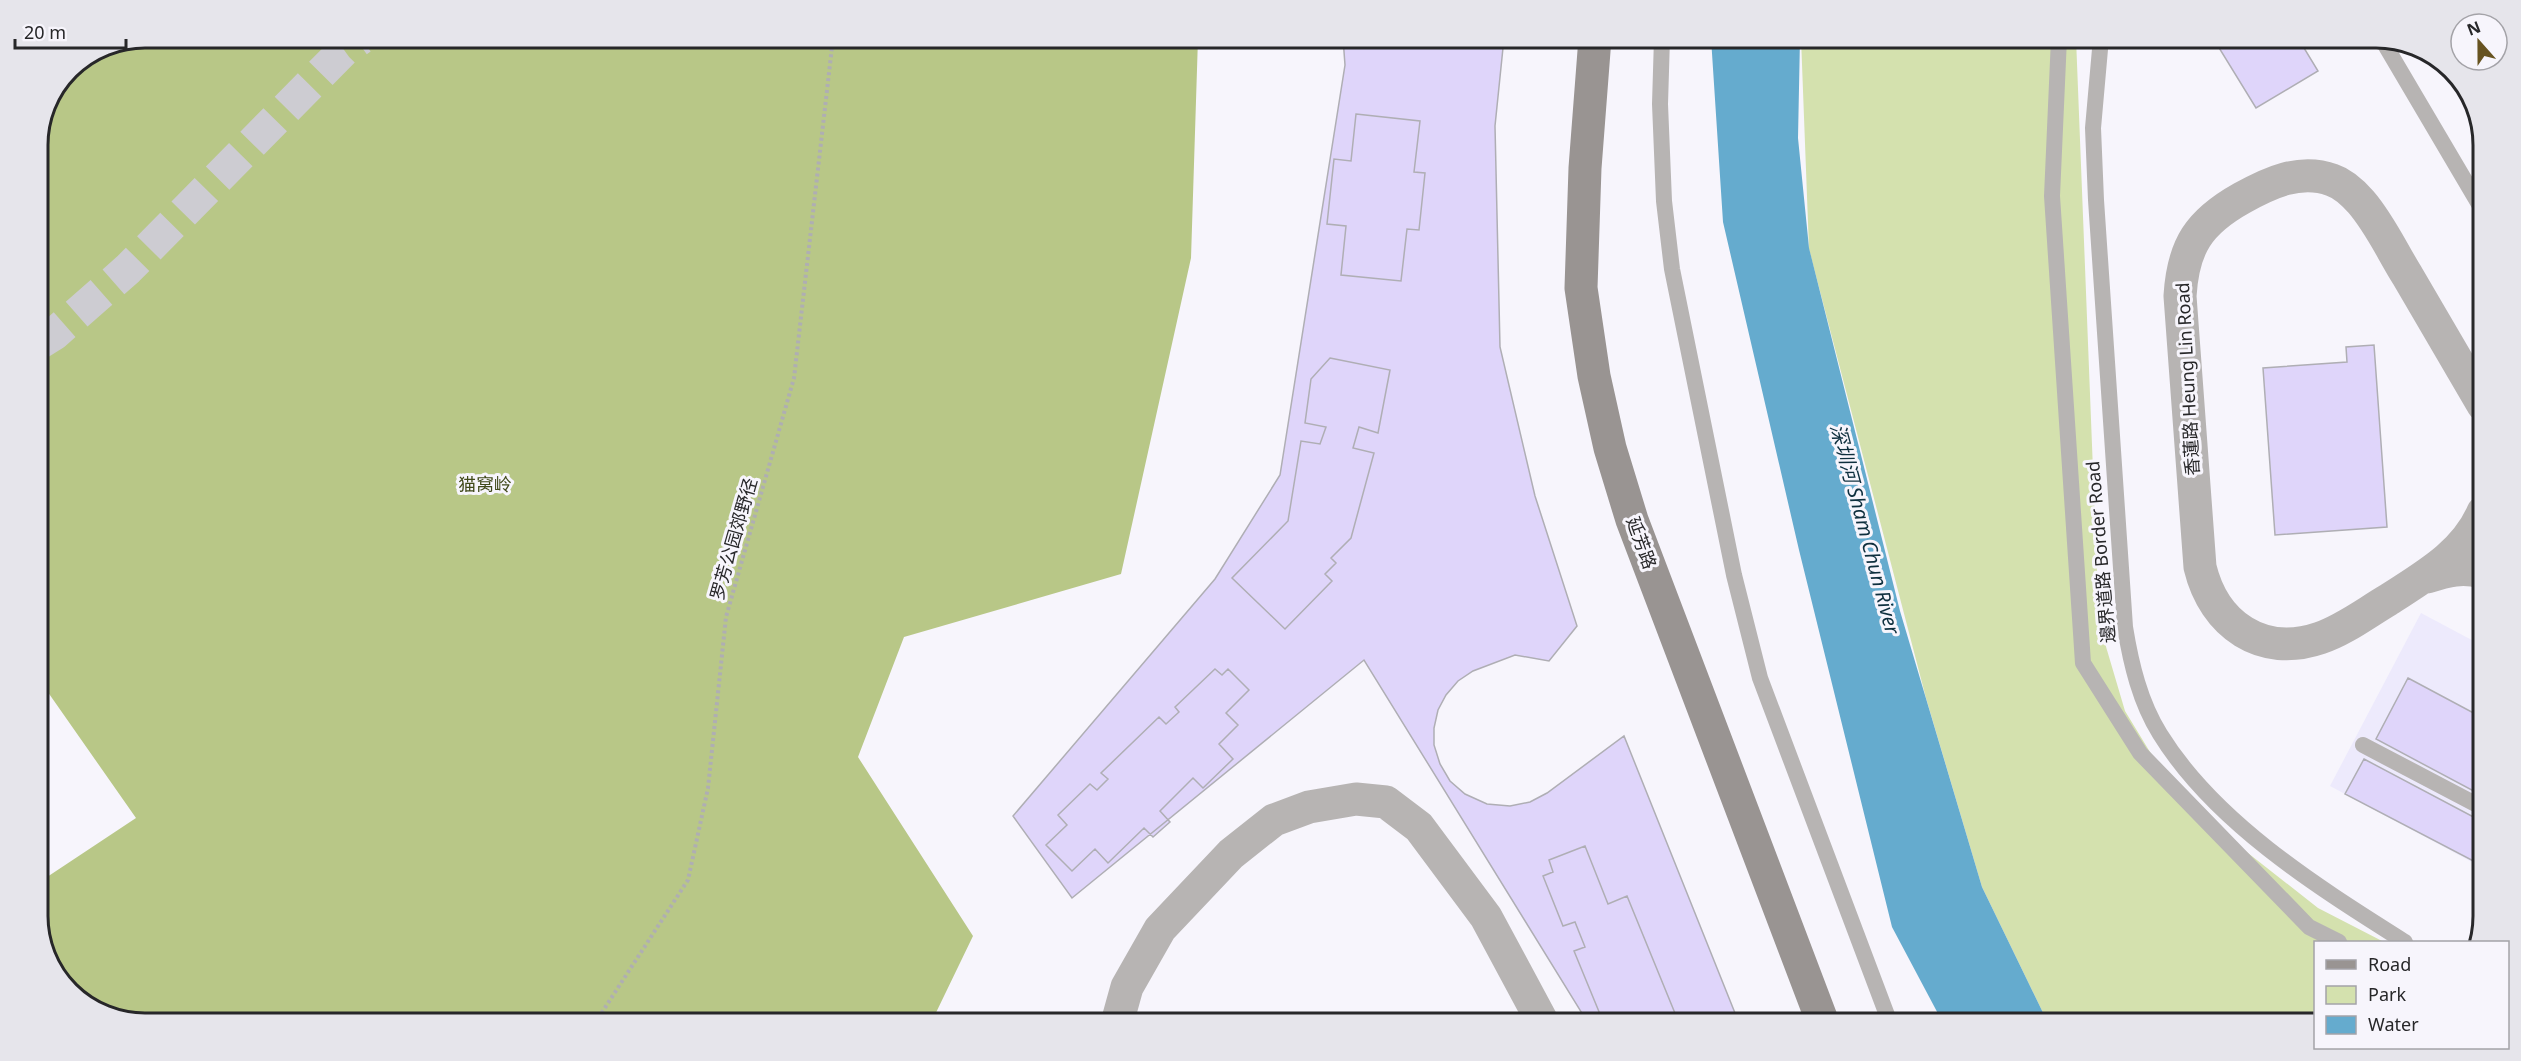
<svg xmlns="http://www.w3.org/2000/svg" width="2521" height="1061" font-family="'Noto Sans','Noto Sans SC',sans-serif">
  <rect width="100%" height="100%" fill="#f7f5fc"/>
  <path fill="#edeafc" d="M2421,613L2483,646V868L2330,786Z"/>
  <path fill="#d4e1ae" d="M1801,38H2076L2099,623L2125,711L2178,798L2318,908L2384,942H2316L2315,1023H2048L1982,887L1926,698L1809,249Z"/>
  <path fill="#b8c787" d="M145,38H1198L1191,258L1121,574L904,637L858,757L973,936L931,1023H145L104,1015L59,981L38,924V883L136,818L38,678V138L69,69L104,46Z"/>
  <path fill="#65abce" d="M1711,38H1800L1798,138L1809,248L1860,451L1900,611L1982,887L2048,1023H1943L1892,927L1799,550L1723,222Z"/>
  <path fill="#dfd5fa" stroke="#afaeb4" stroke-width="1.5" d="M1343,38H1504L1495,126L1500,347L1535,496L1577,626L1549,661L1515,655L1473,671L1458,681L1446,695L1438,710L1434,728V745L1440,764L1450,781L1465,794L1487,804L1510,806L1530,802L1547,793L1624,736L1739,1023H1588L1364,660L1072,898L1013,816L1215,579L1280,475L1345,65Z
    M1362,38H1407V43L1363,47Z
    M2213,38H2298L2318,71L2256,108Z
    M1356,114L1420,121L1414,172L1425,173L1419,230L1407,229L1401,281L1341,275L1346,226L1327,224L1334,159L1351,161Z
    M2374,345L2387,527L2275,535L2263,368L2347,362L2346,347Z
    M1330,358L1390,370L1378,433L1359,427L1353,448L1374,453L1351,538L1331,558L1336,563L1325,574L1332,581L1285,629L1232,578L1288,521L1301,441L1320,444L1326,427L1305,423L1311,379Z
    M1215,669L1222,675L1228,669L1249,690L1226,713L1238,725L1219,744L1233,759L1203,788L1193,778L1160,811L1170,822L1153,837L1144,828L1108,863L1095,849L1072,871L1046,845L1067,825L1058,815L1090,784L1097,790L1108,779L1101,773L1159,717L1166,724L1179,712L1175,707Z
    M2408,678L2483,718V796L2376,739Z
    M2364,759L2483,822V866L2345,794Z
    M1585,846L1608,904L1627,896L1679,1023H1618L1614,1014L1602,1019L1574,951L1585,947L1575,922L1563,926L1543,876L1553,872L1549,860Z"/>
  <g fill="none" stroke-linecap="round" stroke-linejoin="round">
    <path stroke="#cdccd2" stroke-width="33" stroke-dasharray="33 16" stroke-linecap="butt" d="M38,344L54,334L128,269L343,51L361,38"/>
    <path stroke="#afaeb3" stroke-width="4" stroke-dasharray="3 3" stroke-linecap="butt" d="M595,1023L688,880L708,788L726,617L794,378L833,38"/>
    <path stroke="#b7b4b3" stroke-width="16" d="M1662,38L1660,104L1664,201L1672,269L1734,575L1760,678L1890,1023
      M2059,38L2052,196L2083,663L2140,753L2309,927L2339,942
      M2101,38L2093,128L2096,200L2125,627C2131,664 2140,702 2160,734C2215,823 2318,887 2405,942
      M2381,38L2483,211
      M2363,745L2483,808"/>
    <path stroke="#b7b4b3" stroke-width="33" d="M2483,405C2458,362 2432,318 2407,275C2392,251 2380,224 2361,202C2353,193 2344,184 2332,180C2300,168 2269,183 2242,198C2199,222 2183,246 2180,296L2200,567C2214,625 2262,658 2320,638C2344,630 2366,613 2388,600C2425,576 2465,554 2483,512
      M2427,577C2446,571 2464,566 2483,573
      M1117,1023L1127,987L1160,929L1231,854L1274,820L1309,807L1356,799L1386,802L1419,827L1486,917L1543,1023"/>
    <path stroke="#999492" stroke-width="33" d="M1595,38L1585,168L1581,288L1594,376L1610,448L1632,520L1823,1023"/>
  </g>
  <g text-anchor="middle" stroke-width="6" stroke-linejoin="round" paint-order="stroke">
    <g font-size="18" fill="#272729" stroke="#f7f5fc">
      <text transform="translate(2188 379) rotate(-93)" y="6">香蓮路 Heung Lin Road</text>
      <text transform="translate(734 539) rotate(-74)" y="6">罗芳公园郊野径</text>
      <text transform="translate(1641 543) rotate(70)" y="6">延芳路</text>
      <text transform="translate(2101 552) rotate(-95)" y="6">邊界道路 Border Road</text>
    </g>
    <g font-size="18" fill="#40491a" stroke="#f7f5fc">
      <text x="485" y="491">猫窝岭</text>
    </g>
    <g font-size="20" font-style="italic" fill="#0e2f3e" stroke="#f7f5fc">
      <text transform="translate(1865 529) rotate(75)" y="7">深圳河 Sham Chun River</text>
    </g>
  </g>
  <path d="M0 0H2521V1061H0ZM145 48H2376A97 97 0 0 1 2473 145V916A97 97 0 0 1 2376 1013H145A97 97 0 0 1 48 916V145A97 97 0 0 1 145 48Z" fill="#e6e5eb" fill-rule="evenodd"/>
  <path fill="none" stroke="#272729" stroke-width="3" d="M145 48H2376A97 97 0 0 1 2473 145V916A97 97 0 0 1 2376 1013H145A97 97 0 0 1 48 916V145A97 97 0 0 1 145 48Z"/>
  <rect x="2314" y="941" width="195" height="108" fill="#f7f5fc" stroke="#a4a3a8" stroke-width="1.5"/>
  <rect x="2326" y="960" width="30" height="9" fill="#999492" stroke="#a4a3a8" stroke-width="1.5"/>
  <text x="2368" y="971" font-size="18" fill="#272729">Road</text>
  <rect x="2326" y="986" width="30" height="18" fill="#d4e1ae" stroke="#a4a3a8" stroke-width="1.5"/>
  <text x="2368" y="1001" font-size="18" fill="#272729">Park</text>
  <rect x="2326" y="1016" width="30" height="18" fill="#65abce" stroke="#a4a3a8" stroke-width="1.5"/>
  <text x="2368" y="1031" font-size="18" fill="#272729">Water</text>
  <g transform="translate(2479 42) rotate(339)"><circle r="28" fill="#f7f5fc" stroke="#a4a3a8" stroke-width="1.5"/>
  <path d="M0-4.5L10 22L0 15L-10 22Z" fill="#675321"/>
  <text y="-9" font-size="16" font-weight="bold" text-anchor="middle" fill="#272729">N</text>
  </g>
  <path d="M15 39v9h111v-9" fill="none" stroke="#272729" stroke-width="3"/>
  <text x="24" y="39" font-size="18" fill="#272729" stroke="#f7f5fc" stroke-width="4.5" paint-order="stroke">20 m</text>
</svg>
